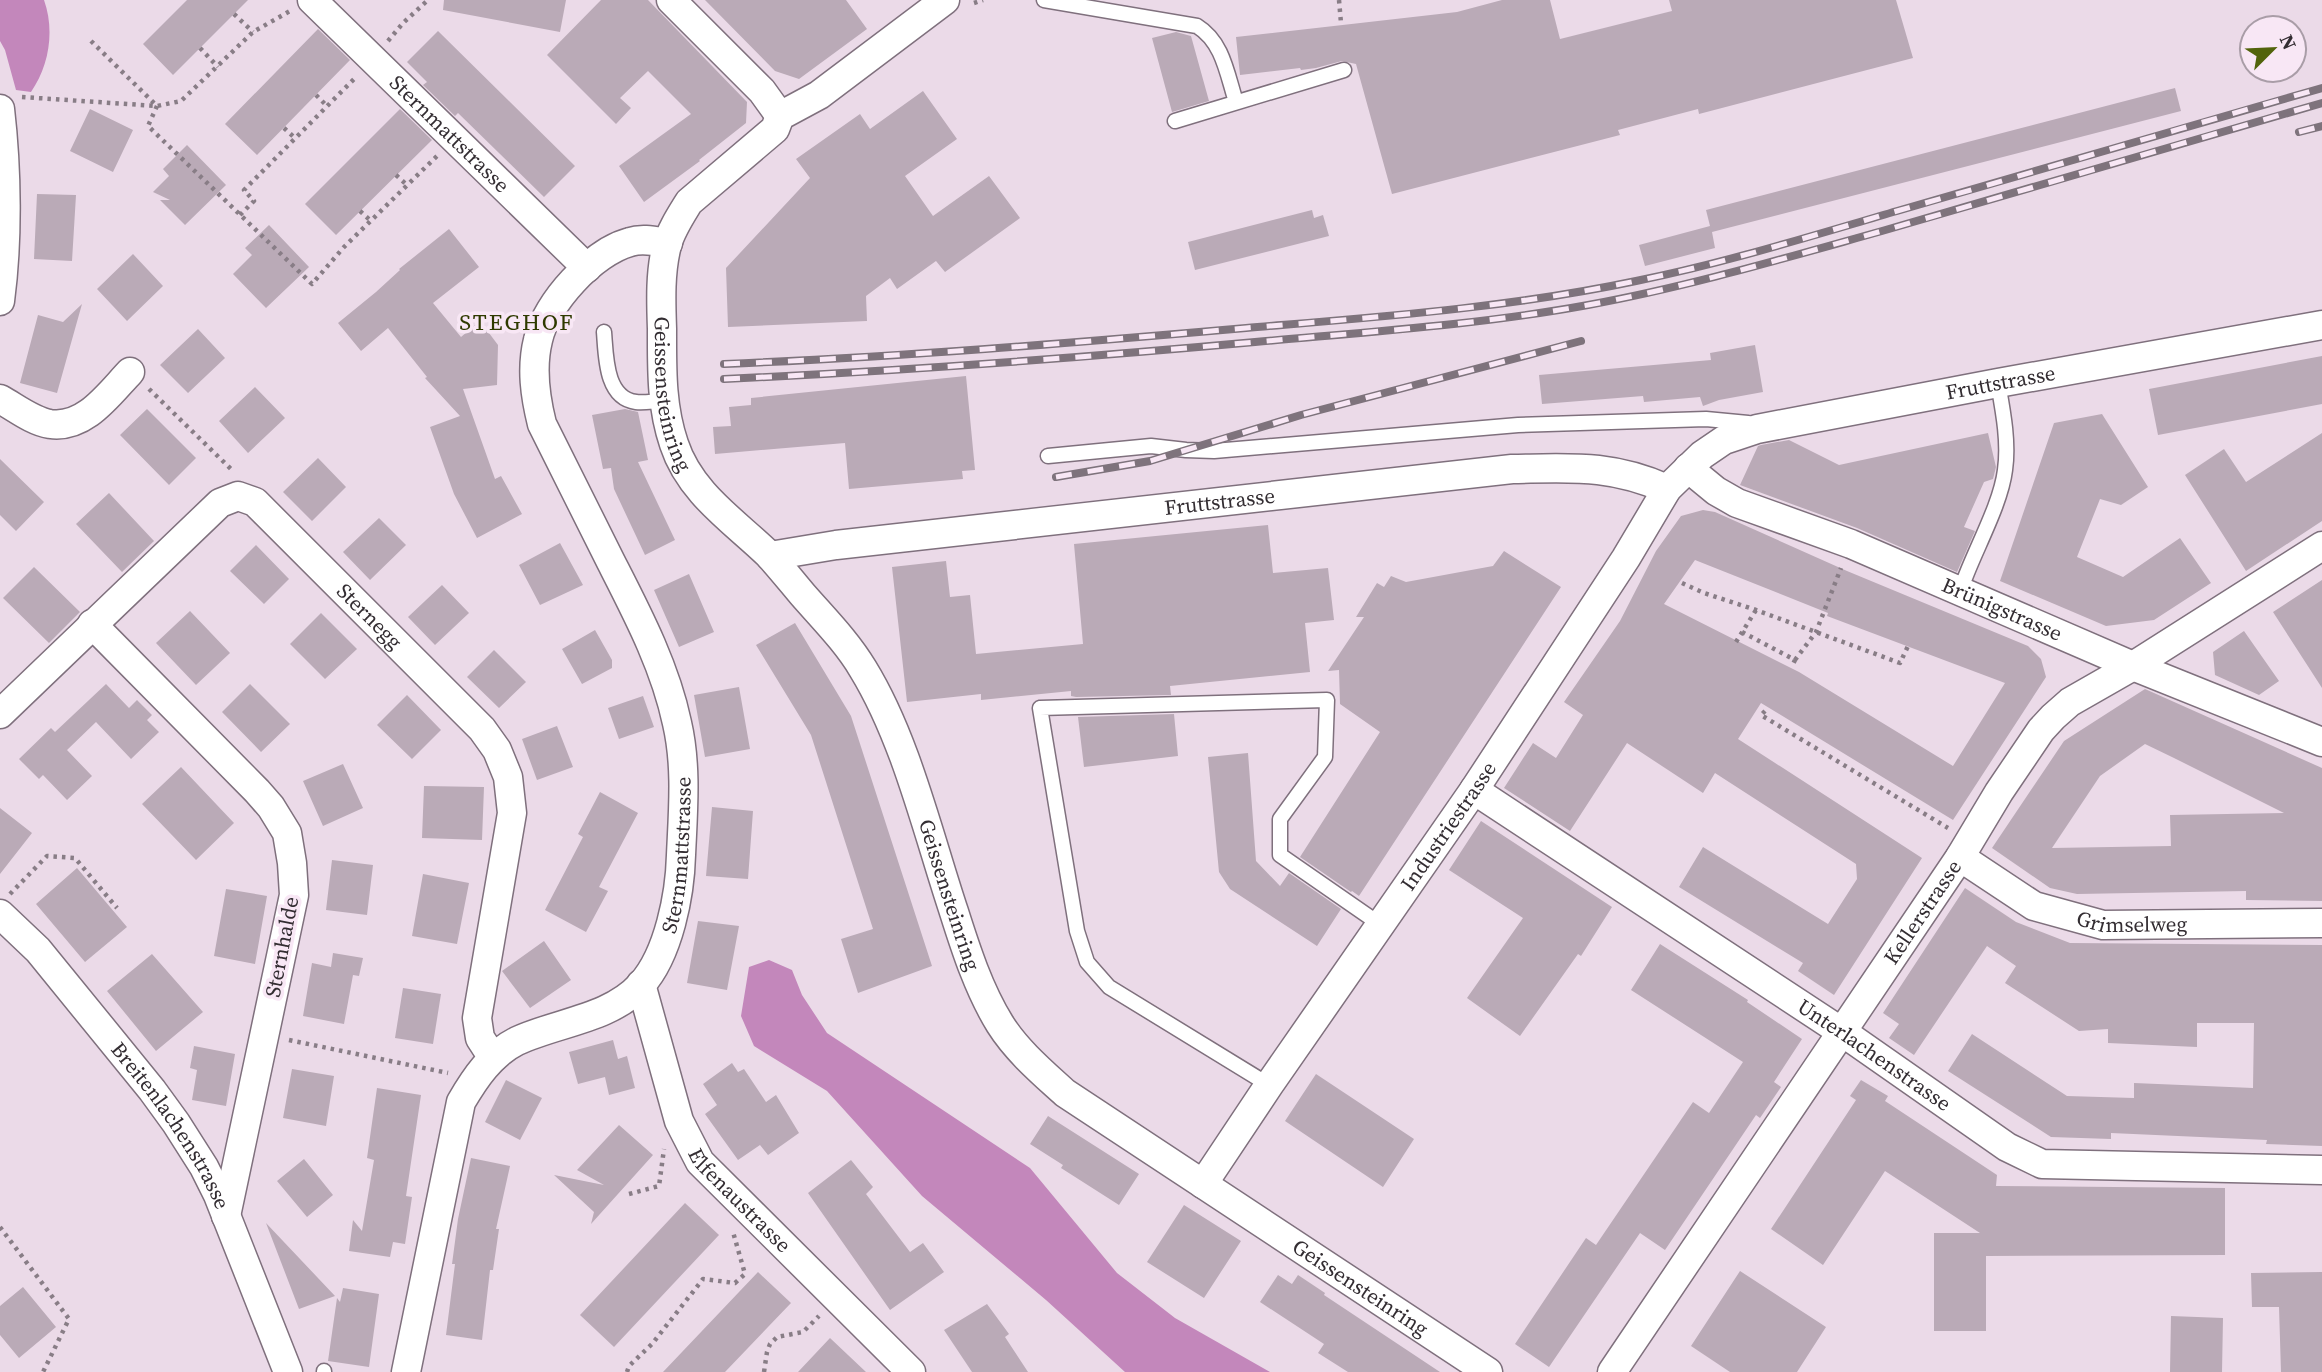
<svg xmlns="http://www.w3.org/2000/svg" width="2322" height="1372" font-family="'Source Serif 4',serif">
  <rect width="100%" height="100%" fill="#ebdae8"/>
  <path fill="#c387bb" d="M0,0H44C55,31 49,66 31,92L16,90L5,50L0,41Z
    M769,960L792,970L802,995L827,1033L1030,1168L1117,1273L1175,1318L1270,1372H1125L1046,1300L922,1196L827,1091L754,1046L741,1016L749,967Z"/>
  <path fill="#baaab7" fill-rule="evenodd" d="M187,0H248L173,75L143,44Z
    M444,0H566L560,32L443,10Z
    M601,0H648L747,102L746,123L699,160L700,161L644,202L619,166L691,114L648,71L620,98L631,108L616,124L547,55Z
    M705,0H846L867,29L799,79L775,71Z
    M1502,0H1550L1560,39L1672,11L1669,0H1896L1913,58L1699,114L1698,109L1618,130L1620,135L1392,194L1356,64L1342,61L1316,68L1301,70L1300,68L1240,75L1236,37L1457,12Z
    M318,29L350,60L257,155L225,124Z
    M438,31L575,166L544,197L458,113L455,116L423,85L427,82L407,62Z
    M1176,32L1191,36L1209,101L1172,112L1152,38Z
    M2175,88L2181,111L1712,232L1715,248L1645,266L1639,245L1710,226L1706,210Z
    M923,91L957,139L905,176L933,216L989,176L1020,218L945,272L936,261L897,289L890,278L866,296L867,321L728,327L726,268L810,178L796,159L860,114L870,129Z
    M90,109L133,130L113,172L70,151Z
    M400,109L432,140L336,235L305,204Z
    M187,145L226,185L185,225L160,200H170L153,192L169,176L163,169Z
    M37,194L76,195L72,261L34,259Z
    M1312,210L1314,218L1323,215L1329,236L1195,270L1188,242Z
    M269,225L309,267L266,308L233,274L252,255L245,248Z
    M449,229L479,267L433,303L461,337L480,321L498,345L497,385L463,389L495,479L501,476L522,514L477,538L454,494L430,427L460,416L425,378L427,377L388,328L361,351L338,323L376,292L400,270L399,269Z
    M133,254L163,286L127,321L97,289Z
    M82,304L57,393L20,383L38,315L63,322Z
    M198,329L225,358L188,393L160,365Z
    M1755,345L1763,392L1719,400L1703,406L1700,397L1644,402L1643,396L1542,404L1539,375L1711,360L1710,353Z
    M2322,356V404L2158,435L2149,389Z
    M966,376L975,470L962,471L963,479L849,489L845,443L715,454L713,427L731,426L729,407L751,405V398Z
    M255,387L285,418L248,453L219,421Z
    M147,409L196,458L169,485L120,435Z
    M625,409L638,412L648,460L638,462L675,540L645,555L614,489L611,468L603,469L592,415Z
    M2102,414L2148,487L2121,505L2100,499L2077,557L2123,577L2180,538L2211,583L2154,620L2106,626L2000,581L2054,423Z
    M1988,433L1996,467L1993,479L1984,482L1964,527L1975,531L1957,572L1857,528L1740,485L1758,446L1761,445L1789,440L1839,465Z
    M2322,433V521L2246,571L2185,475L2224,449L2246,482Z
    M318,458L346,487L312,521L283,492Z
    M0,459L44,502L16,531L0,515Z
    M109,493L154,541L122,572L76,524Z
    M1703,510L1715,512L1847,571L2028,646L2041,659L2046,677L1953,820L1761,703L1738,739L1922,858L1834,995L1798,971L1803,963L1679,887L1703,847L1828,924L1857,879L1856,864L1715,773L1703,793L1627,743L1570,831L1504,788L1533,743L1556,758L1583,715L1564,702L1620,621L1656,551L1681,516ZM1695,560L1828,613L1827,616L2005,683L1953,766L1799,672L1664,604Z
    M379,518L406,545L370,580L343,552Z
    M1268,525L1273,573L1328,568L1334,620L1305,623L1310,672L1170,686L1171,695L1076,697L1071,696V691L981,700V694L907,702L892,567L946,561L950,597L970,595L976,654L1083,644L1074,544Z
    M560,543L583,585L540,605L519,565Z
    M256,545L289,579L264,604L230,571Z
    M1504,551L1561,587L1359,896L1352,891L1351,892L1300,857L1380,732L1340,704L1339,670L1328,671L1364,617H1356L1377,583L1384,587L1391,576L1406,582L1493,566Z
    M34,567L80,612L49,643L3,598Z
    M689,574L714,632L679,647L654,590Z
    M2322,580V688L2273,612Z
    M442,585L469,613L435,645L408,617Z
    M190,611L230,653L196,685L156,643Z
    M321,613L357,649L325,679L290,644Z
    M795,623L851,716L932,966L858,993L841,939L873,929L811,735L756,645Z
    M595,630L612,660V668L582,684L562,649Z
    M2244,631L2279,681L2259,695L2215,675L2213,652Z
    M494,650L526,682L499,708L467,677Z
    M106,684L129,708L137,700L152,715L147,720L159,732L131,759L96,722L67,750L92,776L67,800L43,775L39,779L19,759L51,728L55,732Z
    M250,684L290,724L261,752L222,712Z
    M739,687L750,749L705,757L694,695Z
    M2145,689L2322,768V901L2246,900V891L2077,894L2050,888L1992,848L2064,741ZM2145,744L2174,758L2284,813L2170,815L2171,846L2052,848L2100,776Z
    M407,695L441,730L412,759L377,725Z
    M643,696L654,727L619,739L608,708Z
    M1174,714L1178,756L1084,767L1078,717Z
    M557,726L573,767L537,780L522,739Z
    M1248,753L1256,861L1280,886L1289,873L1341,909L1317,946L1230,889L1219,872L1208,757Z
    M343,764L363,808L323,826L303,781Z
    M181,767L234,823L196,860L142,804Z
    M424,786L484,787L482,840L422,838Z
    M600,792L638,813L599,887L608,891L586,932L545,910L583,837L578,834Z
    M712,807L753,811L748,879L706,876Z
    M0,808L32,833L0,874Z
    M1481,821L1612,907L1581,956L1578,954L1520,1036L1467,998L1523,918L1449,870Z
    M332,860L373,865L367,915L326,910Z
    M77,868L127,927L85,962L36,904Z
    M423,874L469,883L457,944L412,936Z
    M1965,888L2016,922L2070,943L2322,945V1146L2266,1144L2267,1140L2111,1133V1139L2051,1137L1948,1071L1972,1034L2067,1096L2134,1098V1083L2253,1088L2254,1023H2197V1047L2108,1043V1029L2079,1031L2005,983L2016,966L1987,946L1914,1055L1889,1038L1899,1024L1883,1013Z
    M226,889L267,896L255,964L214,956Z
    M698,921L739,926L727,990L687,983Z
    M544,941L571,980L530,1008L502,971Z
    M1660,944L1748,1000L1747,1002L1802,1039L1774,1082L1781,1087L1760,1118L1756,1115L1665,1250L1640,1233L1549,1367L1515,1344L1586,1238L1596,1245L1693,1102L1709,1113L1743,1062L1631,990Z
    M333,953L363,958L359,976L353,975L344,1024L303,1016L312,963L331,967Z
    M152,954L203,1012L156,1051L107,991Z
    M403,988L441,994L433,1044L395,1038Z
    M613,1040L618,1059L627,1056L635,1088L609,1095L605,1077L578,1084L569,1052Z
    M194,1046L235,1054L226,1106L192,1100L197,1070L190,1068Z
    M732,1063L738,1072L744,1069L766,1102L776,1095L799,1133L768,1155L760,1145L738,1160L705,1114L717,1105L703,1084Z
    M292,1069L334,1076L326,1126L283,1118Z
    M1316,1074L1414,1139L1383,1187L1285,1121Z
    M506,1080L542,1098L520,1140L485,1122Z
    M1861,1080L1888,1096L1885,1101L1997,1175L1996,1186L2225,1188V1255L1986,1256V1331H1934V1233H1980L1885,1171L1823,1265L1771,1229L1856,1100L1850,1096Z
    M377,1088L421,1095L406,1196L412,1197L405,1244L393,1242L390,1257L349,1251L353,1220L362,1231L374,1160L367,1158Z
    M1048,1116L1139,1174L1119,1205L1061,1168L1063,1165L1030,1144Z
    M619,1125L653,1155L591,1224L594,1212L554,1175L604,1185L577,1170Z
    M471,1158L510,1166L496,1229H499L493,1270H490L482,1340L446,1335L455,1264H452L458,1219Z
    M304,1159L333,1195L307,1217L277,1181Z
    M851,1160L873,1187L866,1194L910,1252L923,1243L944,1272L890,1310L808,1193Z
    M685,1203L719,1235L614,1347L580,1315Z
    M1184,1205L1241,1241L1204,1298L1147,1262Z
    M266,1223L335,1296L299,1309Z
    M1740,1271L1826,1327L1797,1372H1730L1691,1346Z
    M758,1272L791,1303L725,1372H663Z
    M2322,1272V1372H2281L2279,1307H2252L2251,1273Z
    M1278,1275L1292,1284L1298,1275L1325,1293L1324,1295L1440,1372H1348L1318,1353L1324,1344L1260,1302Z
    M23,1287L56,1327L19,1358L0,1335V1306Z
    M343,1288L379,1294L369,1367L328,1361L337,1298L340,1302Z
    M987,1304L1009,1334L1005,1337L1028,1372H972L944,1330Z
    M2171,1316L2223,1318L2222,1372H2170Z
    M830,1338L866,1372H798Z"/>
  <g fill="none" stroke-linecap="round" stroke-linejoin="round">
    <defs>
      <path id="lane" d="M1044,0L1197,26C1223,42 1227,74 1236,102
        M1175,121L1344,70
        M604,332C606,355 605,398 636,402C644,403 655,401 663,401
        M1048,456L1151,446L1186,450L1214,451L1518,425L1706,419L1748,423L1753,426
        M1957,589L1965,578C1977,546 2001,503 2005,470C2009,442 2003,411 1998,383
        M1269,1085L1109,987L1087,962L1077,931L1040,708L1327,700L1325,757L1280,819V855L1381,925
        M324,1372V1371"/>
      <g id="street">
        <path id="s1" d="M312,0L587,268"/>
        <path d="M671,0L762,91L780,116"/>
        <path id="s2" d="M945,0L819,95L780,116L775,129L689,202C681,215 671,230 667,245C660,271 661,301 662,329C662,368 661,406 674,444C690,493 734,521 769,555C781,568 792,582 803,595C824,619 847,642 863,669C906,739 928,834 954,912C966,950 979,990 1000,1024C1017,1051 1042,1072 1065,1093L1488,1372"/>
        <path d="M0,109C7,169 8,241 0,301"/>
        <path d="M0,399C15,407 32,421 50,424C85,429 109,394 130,372"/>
        <path id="s3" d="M1688,468L1716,491L1737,503L1851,544L2133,666L2322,742"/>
        <path id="s4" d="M770,556L836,545L1512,469C1571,468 1611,464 1667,489"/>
        <path d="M92,624L257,791L271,807L287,833L292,863L294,895L226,1216"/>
        <path id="s5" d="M0,714L220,503L238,496L255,502L482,729L497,750L508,777L512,813L477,1018L480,1038L493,1058"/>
        <path id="s6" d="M1474,790L1851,1038L2007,1147L2042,1164L2322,1170"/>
        <path id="s7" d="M1960,857L2034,906L2103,925L2322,923"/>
        <path id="s8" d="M0,914L38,950L152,1090L176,1123L204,1167L218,1195L288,1372"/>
        <path id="s9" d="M641,984L679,1121L700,1162L911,1372"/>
        <path id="s10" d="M1203,1184L1269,1085L1474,790L1626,558L1667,489L1702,455L1724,440L1757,429L1998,383L2322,325"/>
        <path id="s11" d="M406,1372L461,1102C475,1078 491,1054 517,1041C558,1022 610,1019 641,985C669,954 680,894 681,855C683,811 687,766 677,723C665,666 637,613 611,562C588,516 565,470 542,424C535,396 531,368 538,340C546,303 593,252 630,242C642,238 655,241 668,243"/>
        <path id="s12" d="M1612,1372L1960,857L1999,792L2041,730L2053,717L2070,702L2133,666L2322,546"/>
      </g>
    </defs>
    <use href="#lane" stroke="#7f707d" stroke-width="17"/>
    <use href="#street" stroke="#7f707d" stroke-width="31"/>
    <path stroke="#887d86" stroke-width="4.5" stroke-dasharray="3.5 5" stroke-linecap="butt" d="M1339,0L1341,23
      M974,3L983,0
      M234,14L253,32
      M91,41L157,106
      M388,41L403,23L428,0
      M200,48L218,67
      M316,95L327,106
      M22,97L157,106L181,101L253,32L290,11
      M157,106L148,126L312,284L344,247L438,155
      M284,128L296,139
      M396,175L407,185
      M360,211L371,221
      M240,215L254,201L244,190L357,76
      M149,389L233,471
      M1682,583L1704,593L1756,610L1900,663L1908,646
      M1742,632L1795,660L1793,664
      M1736,642L1756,610
      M1795,660L1816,632L1841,568
      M1765,711L1761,715L1948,828
      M10,894L47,856L75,858L117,908
      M289,1040L448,1073
      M629,1194L659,1186L664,1149
      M0,1227L69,1319L43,1372
      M627,1372L629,1366L652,1344L703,1279L735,1283L745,1274L733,1232
      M764,1372L767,1352L770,1344L777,1337L803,1332L819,1316"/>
    <use href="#lane" stroke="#fff" stroke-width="14"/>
    <use href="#street" stroke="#fff" stroke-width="28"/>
    <defs>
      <path id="rail" d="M2299,132L2322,126
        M724,364C898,357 1072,343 1246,328C1377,317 1508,308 1636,281C1725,263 1811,236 1897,211C2039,171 2180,128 2322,88
        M724,379C901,371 1078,358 1255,342C1366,332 1478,325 1588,305C1687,287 1785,258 1882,231C2029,189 2175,145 2322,103
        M1056,477L1150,461L1301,415L1581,341"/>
    </defs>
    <use href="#rail" stroke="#7e737c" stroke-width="8"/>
    <use href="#rail" stroke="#f8e7f5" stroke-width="5" stroke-dasharray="16" stroke-linecap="butt"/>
  </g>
  <g text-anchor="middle" stroke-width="7" stroke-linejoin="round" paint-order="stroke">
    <g font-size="21" fill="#332d32" stroke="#f8e7f5">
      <text dy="7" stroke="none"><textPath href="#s1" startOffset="192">Sternmattstrasse</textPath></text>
      <text dy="7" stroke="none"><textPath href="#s10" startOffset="1194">Fruttstrasse</textPath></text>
      <text dy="7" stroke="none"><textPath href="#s2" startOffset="528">Geissensteinring</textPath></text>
      <text dy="7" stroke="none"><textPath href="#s4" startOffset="453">Fruttstrasse</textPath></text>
      <text dy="7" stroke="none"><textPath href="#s3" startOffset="346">Brünigstrasse</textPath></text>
      <text dy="7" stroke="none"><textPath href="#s5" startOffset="504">Sternegg</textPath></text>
      <text dy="7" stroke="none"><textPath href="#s10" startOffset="434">Industriestrasse</textPath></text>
      <text dy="7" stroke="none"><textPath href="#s11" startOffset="635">Sternmattstrasse</textPath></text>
      <text dy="7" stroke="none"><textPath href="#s2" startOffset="1116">Geissensteinring</textPath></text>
      <text dy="7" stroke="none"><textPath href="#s12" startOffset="555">Kellerstrasse</textPath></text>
      <text dy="7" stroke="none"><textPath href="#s7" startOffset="189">Grimselweg</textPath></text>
      <text transform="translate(282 947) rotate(-79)" y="7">Sternhalde</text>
      <text dy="7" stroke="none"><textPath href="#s6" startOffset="480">Unterlachenstrasse</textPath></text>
      <text dy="7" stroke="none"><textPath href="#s8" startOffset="273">Breitenlachenstrasse</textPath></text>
      <text dy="7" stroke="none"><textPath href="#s9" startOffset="243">Elfenaustrasse</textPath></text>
      <text dy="7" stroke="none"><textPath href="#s2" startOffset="1704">Geissensteinring</textPath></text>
    </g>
    <g font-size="23" letter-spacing="2" fill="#2f3a00" stroke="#f8e7f5">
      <text x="517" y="330">STEGHOF</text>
    </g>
  </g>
  <g transform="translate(2273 49) rotate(66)"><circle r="33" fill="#f8e7f5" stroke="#a99da7" stroke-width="2"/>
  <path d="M0-5L12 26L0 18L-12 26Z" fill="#52630b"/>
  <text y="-10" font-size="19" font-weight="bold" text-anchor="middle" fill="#332d32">N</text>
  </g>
</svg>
